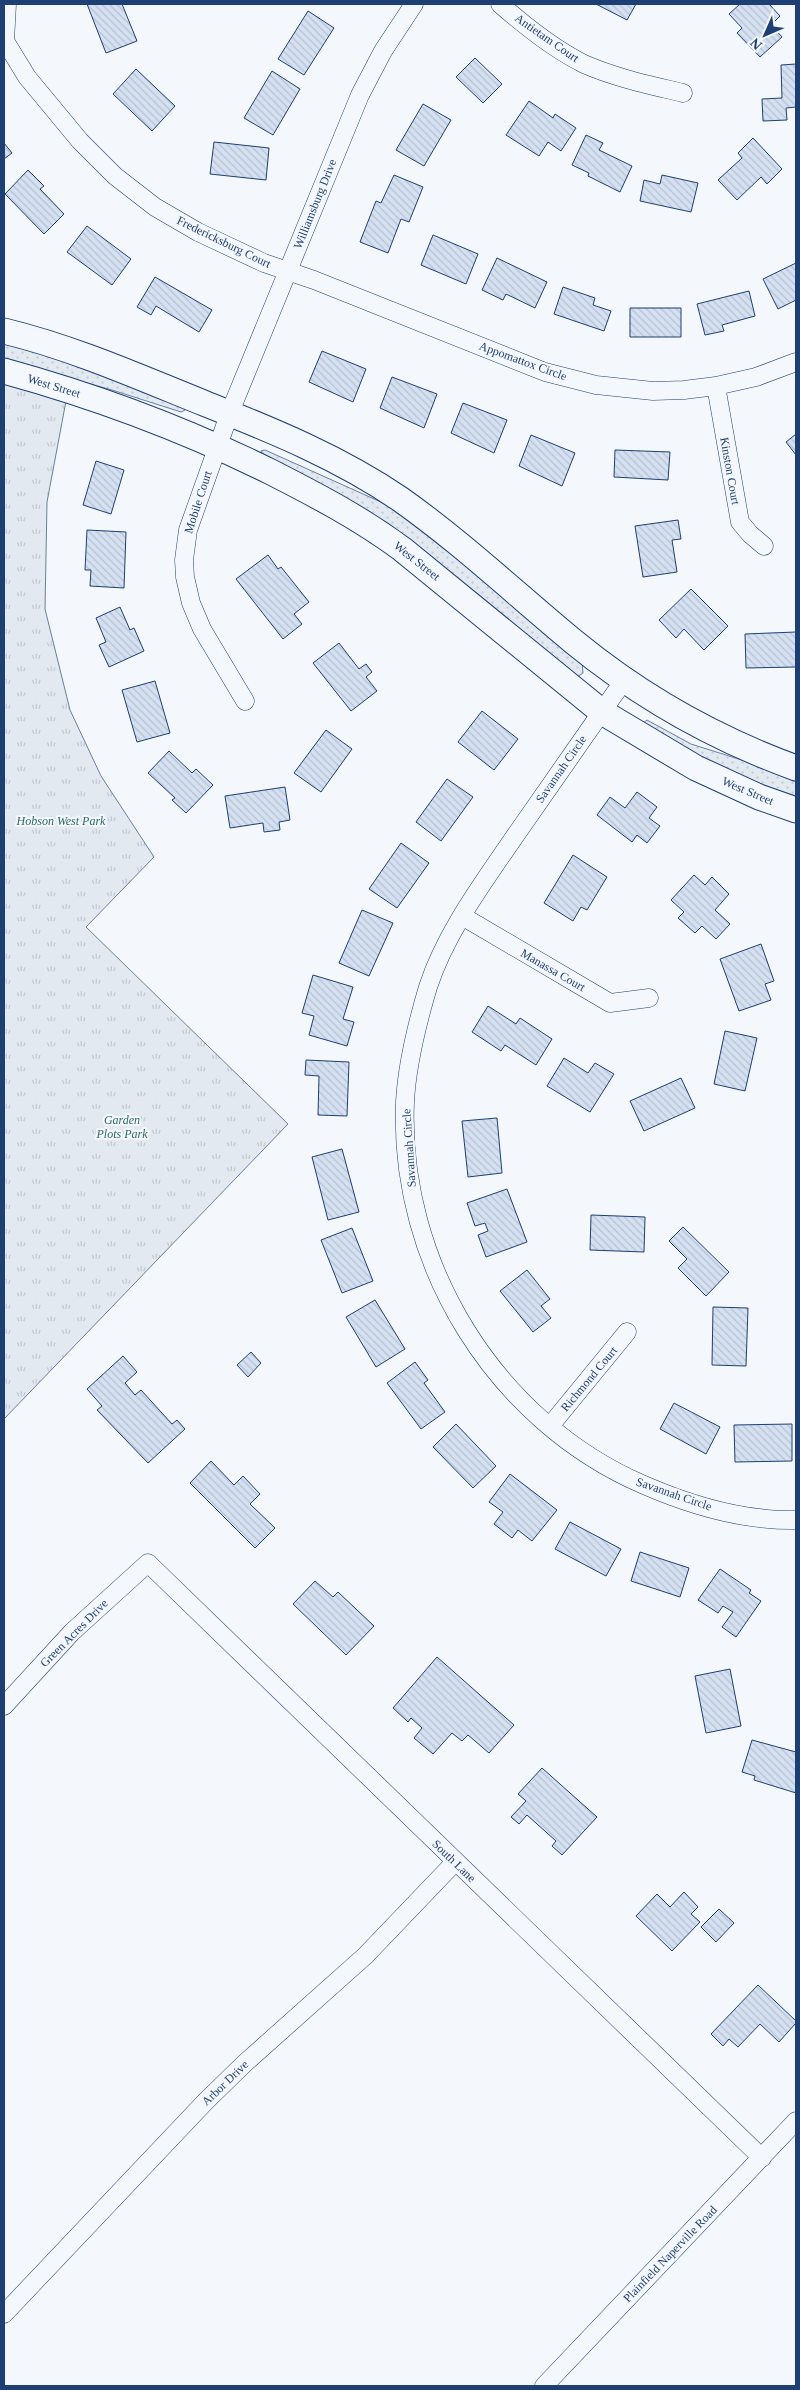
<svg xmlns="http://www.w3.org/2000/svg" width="800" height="2390" font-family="Georgia,serif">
  <defs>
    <pattern id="grass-dots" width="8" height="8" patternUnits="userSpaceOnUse" patternTransform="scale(1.25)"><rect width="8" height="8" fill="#e3e9f0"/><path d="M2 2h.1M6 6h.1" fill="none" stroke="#c2c9d1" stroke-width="1.8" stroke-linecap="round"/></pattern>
    <pattern id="park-tufts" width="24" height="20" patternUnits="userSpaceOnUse" patternTransform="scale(1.25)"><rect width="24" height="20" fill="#e3e9f0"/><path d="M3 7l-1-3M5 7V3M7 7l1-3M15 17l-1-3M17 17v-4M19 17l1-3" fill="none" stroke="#c2c9d1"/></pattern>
    <pattern id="building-back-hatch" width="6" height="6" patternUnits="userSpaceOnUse" patternTransform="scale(1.25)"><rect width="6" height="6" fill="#d5e0f0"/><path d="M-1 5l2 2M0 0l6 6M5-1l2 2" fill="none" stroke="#b6c1d1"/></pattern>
  </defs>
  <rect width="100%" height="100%" fill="#f4f7fb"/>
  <path fill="url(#grass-dots)" stroke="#687fa3" d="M4,342L87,368L184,408L185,410L181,412L112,390L4,360Z
    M265,450L392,507L431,535L582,661L583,673L577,677L386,524L338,493L262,456L261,451Z
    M647,720L691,744L745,761L796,781V798L727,770L645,727L642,724Z"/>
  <path fill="url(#park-tufts)" stroke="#687fa3" d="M4,383L66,401L47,502L45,609L70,710L101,776L154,857L86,927L288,1124L4,1419Z"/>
  <path fill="url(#building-back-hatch)" stroke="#1d3f73" d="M87,4H122L137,41L106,53Z
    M596,4H636L627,20Z
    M740,4H769L780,16L771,25L782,37L760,57L737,33L742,28L729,14Z
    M308,11L334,28L304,75L278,59Z
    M475,58L502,84L483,103L456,77Z
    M796,64V107L786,108L787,120L763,121L762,99L782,98L781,65Z
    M136,69L175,106L152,131L113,94Z
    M272,71L300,89L273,135L244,118Z
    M529,101L553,118L555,114L576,128L561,151L548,142L539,156L506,135Z
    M423,104L451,120L424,166L396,150Z
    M586,135L603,143L599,150L632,166L620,192L588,176L589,173L572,165Z
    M753,138L782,169L767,184L761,177L737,200L718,180L742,158L738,153Z
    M214,142L269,148L266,180L210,174Z
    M4,143L12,153L4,159Z
    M28,170L44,186L40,189L64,214L44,234L5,194Z
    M394,175L423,187L409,222L401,219L388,253L360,242L376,201L381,203Z
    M662,175L698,183L691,212L640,201L644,180L660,184Z
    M87,226L131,259L112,285L67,252Z
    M433,235L478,254L466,284L421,265Z
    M497,258L547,282L535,308L506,294L503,300L482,290Z
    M796,263V300L778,309L763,279Z
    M155,277L212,310L199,332L156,306L151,315L137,307Z
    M563,287L595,298L593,305L611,311L604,331L554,314Z
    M749,291L755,316L722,325L724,331L705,335L697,304Z
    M630,308H681V337H630Z
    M322,351L366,369L353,402L309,382Z
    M392,377L437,394L424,428L380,408Z
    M463,403L507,420L494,453L451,433Z
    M796,434V455L786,442Z
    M531,435L575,453L562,486L519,466Z
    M615,450L670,452L668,480L614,477Z
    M96,461L124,470L111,514L83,505Z
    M678,520L681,539L672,540L677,572L643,577L635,526Z
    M87,530L126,532L124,588L90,586L91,570H85Z
    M268,555L278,569L281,567L309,602L294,614L302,624L283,639L236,579Z
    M691,589L728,626L704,650L684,629L676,638L659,620Z
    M120,607L130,630L134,628L144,651L109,667L99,645L106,642L96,618Z
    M796,632V667L746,668L745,634Z
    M339,643L359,669L366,664L372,672L366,677L377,691L351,711L313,663Z
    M155,681L170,733L137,742L122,690Z
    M482,711L518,739L494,770L458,742Z
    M326,730L352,749L321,792L294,773Z
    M169,751L192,773L196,769L213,785L186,813L172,800L175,798L148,773Z
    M447,779L473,797L441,841L416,822Z
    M285,787L290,820L279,822L280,830L264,832L263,823L230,828L225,796Z
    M637,792L657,807L649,818L660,826L647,843L637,835L632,842L597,815L610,797L625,808Z
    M401,843L429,863L397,908L369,889Z
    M573,855L607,877L587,910L581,907L573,921L544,903Z
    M694,875L705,885L712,877L729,894L715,910L730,924L716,939L702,926L695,933L678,918L684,912L671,900Z
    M362,910L393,923L369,976L339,963Z
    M761,944L774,981L765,984L771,1000L739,1011L720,959Z
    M313,975L353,987L343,1019L354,1022L347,1046L309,1035L314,1016L302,1013Z
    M488,1006L516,1024L520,1018L552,1039L536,1065L505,1045L501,1051L472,1032Z
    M725,1031L757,1038L745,1091L714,1084Z
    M564,1058L588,1073L595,1063L614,1074L590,1112L547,1086Z
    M306,1060L349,1062L347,1116L318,1115L319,1076L305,1075Z
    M681,1078L695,1108L644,1131L630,1101Z
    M497,1118L502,1173L468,1177L462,1121Z
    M342,1149L359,1212L328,1220L312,1157Z
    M507,1189L527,1242L486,1257L478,1235L488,1231L485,1223L475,1226L467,1203Z
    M591,1215L645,1217L644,1252L590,1250Z
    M683,1227L729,1272L706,1296L678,1268L687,1259L669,1241Z
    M352,1228L373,1281L342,1293L321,1240Z
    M527,1270L550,1299L541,1306L551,1318L533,1332L500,1291Z
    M375,1300L405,1349L376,1367L346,1317Z
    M713,1307L748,1308L746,1366L712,1365Z
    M251,1352L261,1363L248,1377L237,1365Z
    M123,1356L137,1372L125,1383L135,1395L141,1390L172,1424L177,1420L185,1429L148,1463L97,1410L102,1406L87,1389Z
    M415,1362L428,1380L424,1383L445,1412L421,1429L387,1383Z
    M674,1403L720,1427L706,1454L660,1429Z
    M456,1424L496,1466L473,1488L433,1447Z
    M792,1424V1461L735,1462L734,1425Z
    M211,1461L234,1485L243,1476L260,1494L250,1504L275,1528L255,1548L190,1483Z
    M510,1474L557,1510L532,1541L518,1530L512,1538L494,1524L503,1512L489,1502Z
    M570,1522L621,1549L606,1576L555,1549Z
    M640,1552L689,1568L680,1597L631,1581Z
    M720,1569L751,1590L749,1593L761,1601L736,1637L722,1627L733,1612L723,1606L718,1613L698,1600Z
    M315,1581L333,1597L338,1592L374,1626L346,1655L293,1604Z
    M437,1657L514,1725L489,1753L468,1735L462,1741L452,1733L433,1754L414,1738L422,1728L411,1718L408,1722L393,1708Z
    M730,1669L741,1726L706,1733L695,1676Z
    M752,1740L796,1752V1793L754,1780L755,1776L742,1772Z
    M542,1768L597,1817L562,1855L552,1846L556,1841L527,1815L519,1824L511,1817L526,1801L518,1794Z
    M684,1892L698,1907L691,1914L700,1922L672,1951L636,1916L657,1894L670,1907Z
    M719,1909L734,1923L716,1942L701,1927Z
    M758,1985L796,2021V2023L779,2042L760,2024L738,2047L729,2039L723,2046L711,2034Z"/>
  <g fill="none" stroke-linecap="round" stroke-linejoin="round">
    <defs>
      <path id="street" d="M7,4L5,41L27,77L80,141L115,176L155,207L198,232L264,263L314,280L545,372L596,385L653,391L684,390L716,386L756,377L796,362
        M500,4C525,26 554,49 584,64C616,78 650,85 683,93
        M716,386L740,522L750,534L764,546
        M625,679C588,731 552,783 515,836C483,883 446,932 428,987C417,1024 407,1063 405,1102C398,1263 495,1421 644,1485C690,1505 745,1521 796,1520
        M245,701L202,629L191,603L185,577L184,560L188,530L230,412L360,95L383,51L414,4
        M462,916L610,1003L649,998
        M550,1426L627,1332
        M4,1706L72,1632L148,1563L762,2158
        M4,2314L206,2101L245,2063L365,1956L455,1862
        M544,2386L796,2121"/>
      <path id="secondary" d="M4,331C74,348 139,377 206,404C274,431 340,458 400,499C461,542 516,594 574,642C640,696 716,739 796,768
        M4,371C95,396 186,430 271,472C318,496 360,518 402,549L602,712L696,768L759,797L796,810"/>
    </defs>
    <use href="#street" stroke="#1d3f73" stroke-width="19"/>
    <use href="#secondary" stroke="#1d3f73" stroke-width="27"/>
    <use href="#street" stroke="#f4f7fb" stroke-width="18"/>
    <use href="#secondary" stroke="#f4f7fb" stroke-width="25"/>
  </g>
  <g text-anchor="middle" stroke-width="4" stroke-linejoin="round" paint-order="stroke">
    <g font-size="12" fill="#1d3f73" stroke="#f4f7fb">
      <text transform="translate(547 38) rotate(35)" y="4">Antietam Court</text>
      <text transform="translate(315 204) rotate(-68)" y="4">Williamsburg Drive</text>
      <text transform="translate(224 242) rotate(26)" y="4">Fredericksburg Court</text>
      <text transform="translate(523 361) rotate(20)" y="4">Appomattox Circle</text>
      <text transform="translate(54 386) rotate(17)" y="4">West Street</text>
      <text transform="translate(730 471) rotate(80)" y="4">Kinston Court</text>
      <text transform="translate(198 502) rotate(-72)" y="4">Mobile Court</text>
      <text transform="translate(417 561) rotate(38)" y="4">West Street</text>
      <text transform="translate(561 769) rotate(-55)" y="4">Savannah Circle</text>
      <text transform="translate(748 791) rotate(23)" y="4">West Street</text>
      <text transform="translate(553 970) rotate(30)" y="4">Manassa Court</text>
      <text transform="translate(409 1148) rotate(-94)" y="4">Savannah Circle</text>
      <text transform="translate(589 1379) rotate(-50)" y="4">Richmond Court</text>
      <text transform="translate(674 1494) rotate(19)" y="4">Savannah Circle</text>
      <text transform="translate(74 1633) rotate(-45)" y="4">Green Acres Drive</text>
      <text transform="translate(454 1861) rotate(44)" y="4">South Lane</text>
      <text transform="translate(225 2083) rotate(-44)" y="4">Arbor Drive</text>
      <text transform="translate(670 2254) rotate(-46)" y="4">Plainfield Naperville Road</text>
    </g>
    <g font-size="12" font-style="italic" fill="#2c6c60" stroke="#f4f7fb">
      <text x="61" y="825">Hobson West Park</text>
      <text x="122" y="1124">Garden<tspan x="122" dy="14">Plots Park</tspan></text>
    </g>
  </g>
  <rect width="800" height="2390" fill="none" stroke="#1d3f73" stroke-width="10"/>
  <g transform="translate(765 35) rotate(225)" stroke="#f4f7fb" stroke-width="4" paint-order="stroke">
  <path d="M0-4L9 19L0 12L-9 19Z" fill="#1d3f73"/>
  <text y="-8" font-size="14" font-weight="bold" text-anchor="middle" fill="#1d3f73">N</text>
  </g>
</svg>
